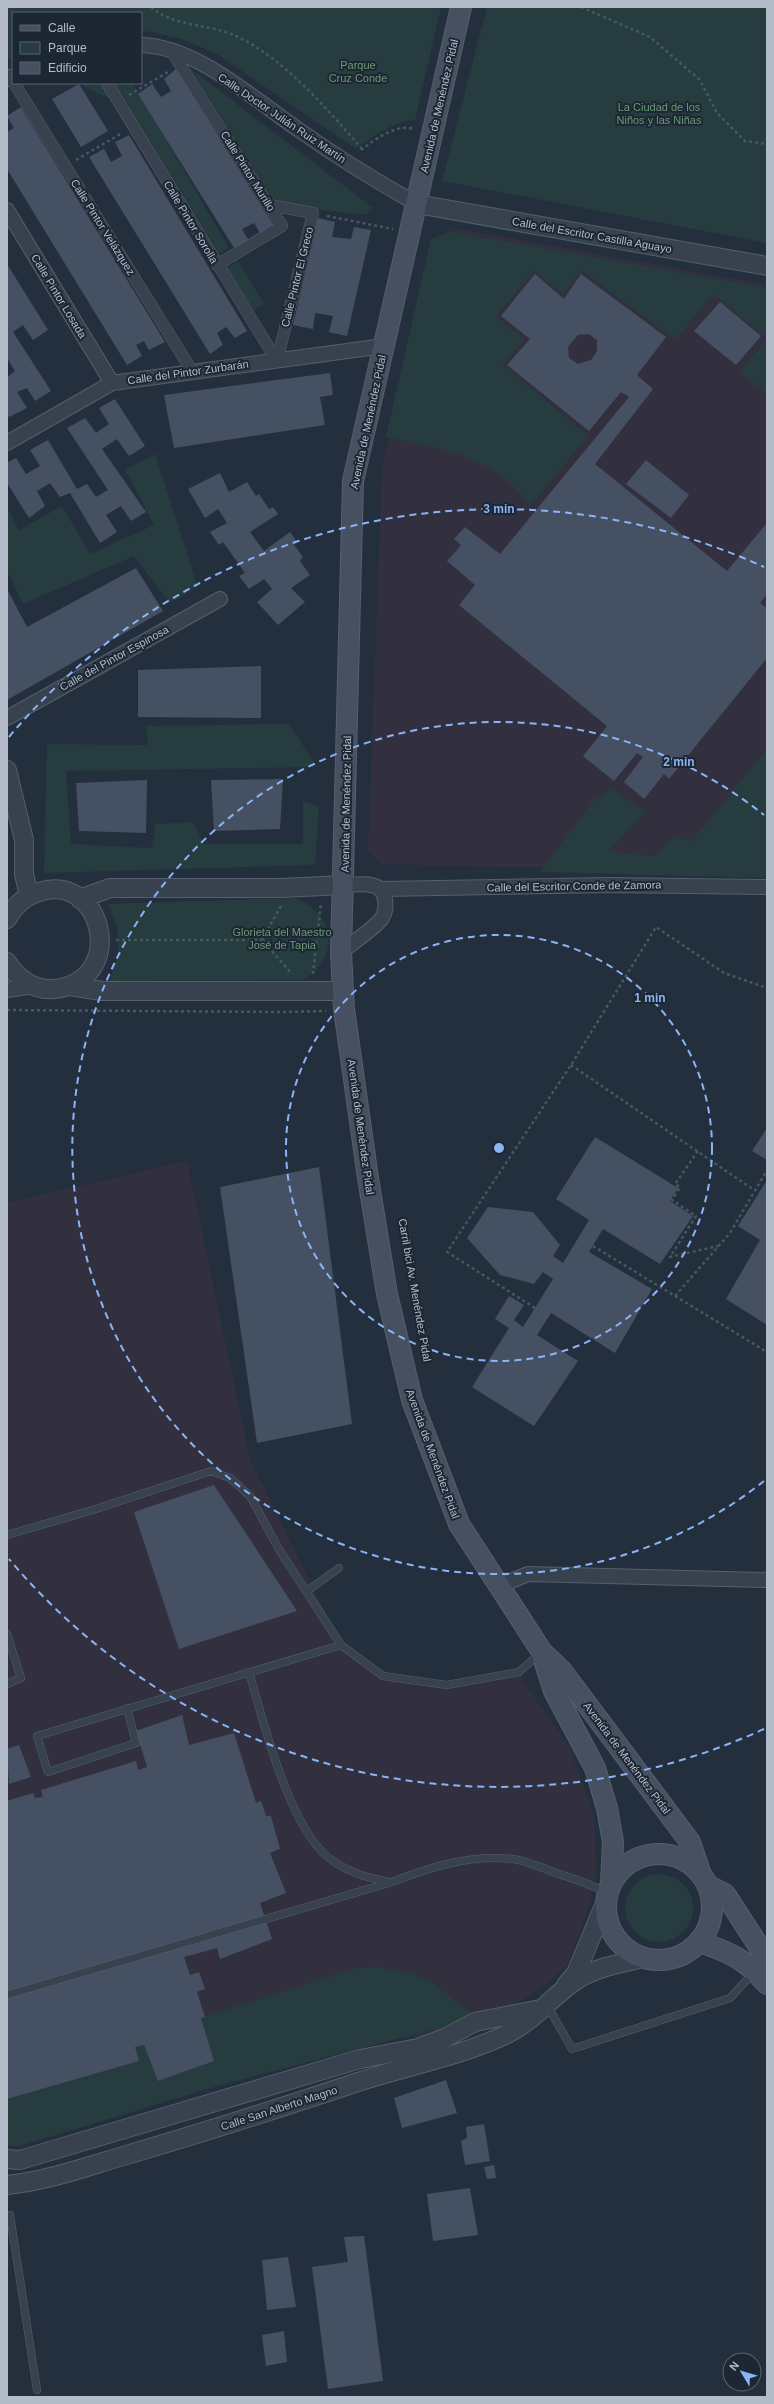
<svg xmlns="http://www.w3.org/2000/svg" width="774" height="2404" font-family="Helvetica,sans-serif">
  <rect width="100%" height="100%" fill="#242f3e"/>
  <path fill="#32303f" d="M454,228L767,285V867H496L382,864L368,852L382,470L435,237Z
    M187,1161L250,1459L341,1645L383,1676L447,1685L519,1672L527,1687L569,1746L594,1816L596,1875L585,1918L568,1963L548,1984L516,2004L422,2037L373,2038L19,2146H7V1203Z"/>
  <path fill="#263c3f" d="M7,7H441L415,120C397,120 369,138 356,149L217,54L182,39L141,30V13H13V56L7,59Z
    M487,7H767V243L442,181Z
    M190,68L373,208L365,215L305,208L274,201Z
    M83,83H136L134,85L229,248L219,253L122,95L113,100L86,88Z
    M453,232L767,288V394L740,372L767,338L713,294L675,340L581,270L564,294L533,271L496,317L524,339L503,365L588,436L530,506C493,455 443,449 386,437L431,239Z
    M238,261L264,304L252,311L225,269Z
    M155,454L198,587L170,603L134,556L23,604L7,571V507L19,530L62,506L90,554L154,525L125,470Z
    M289,724L317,767L66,771L71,844L152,848L156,824L193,822L204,844H303V802L319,806L315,865L44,873L47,744L148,745L146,726Z
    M767,749V878L540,872L594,800L613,789L645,812L608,852L654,856L674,836L692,841Z
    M293,898C336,911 341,957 303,980L109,981C122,949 122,935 108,904Z
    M625 1908a34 34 0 1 1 68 0a34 34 0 1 1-68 0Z
    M378,1967L405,1972L432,1982L477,2018L221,2085L19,2146H7V2099L139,2061L135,2047L144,2045L158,2081L213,2061L201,2018L355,1968Z"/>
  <path fill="#455162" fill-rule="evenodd" d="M176,69L274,226L260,233L254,223L242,229L249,241L234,248L138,94L152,84L161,97L171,91L164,79Z
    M79,84L108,131L81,147L52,99Z
    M21,107L165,342L149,350L144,341L136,345L142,356L127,365L7,169V132L14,128L7,116Z
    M129,135L247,331L235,338L226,327L217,333L223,345L210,354L89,157L104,149L111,162L122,156L115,142Z
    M318,218L335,222L332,237L351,239L354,227L371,230L347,336L329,332L333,316L315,313L313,329L293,325Z
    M7,264L48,330L33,340L23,325L13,332L51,391L35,401L27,388L17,392L27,408L9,417L7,414V377L15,371L7,358Z
    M535,274L564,299L581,274L666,337L637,375L653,389L595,464L727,571L767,523V594L760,603L767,608V658L669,779L664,774L644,799L624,782L643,757L637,753L614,781L583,756L607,726L459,605L475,585L447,561L461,545L454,539L465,527L500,554L629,397L621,392L589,431L507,365L530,339L501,316ZM589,334L597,340V351L591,360L578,364L569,358L568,347L578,335Z
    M720,302L761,336L736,365L694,331Z
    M330,373L333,395L320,397L325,425L174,448L164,395Z
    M115,399L145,446L129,456L117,439L102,449L146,512L131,521L121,506L106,515L117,532L100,543L70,493L60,497L50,483L37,491L45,506L29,518L7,483V463L16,458L26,474L40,466L30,450L48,440L77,489L87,484L96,497L108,490L67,428L85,418L96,433L109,424L99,408Z
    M646,460L689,495L671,518L626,484Z
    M220,473L229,492L247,482L256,496L259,494L269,509L273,507L278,514L250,532L264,551L290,532L297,542L294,545L303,557L300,561L310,575L291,588L305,602L278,625L257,602L272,589L264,579L249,589L239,576L245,573L223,542L219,545L210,532L227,523L218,509L205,518L188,489Z
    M136,568L163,611L7,700V589L27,627Z
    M261,666V718L138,717V670Z
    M283,779L280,829L214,831L211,780Z
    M147,780L146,833L79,831L76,783Z
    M767,1128V1160L752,1151Z
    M595,1137L678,1188L670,1201L693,1216L660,1264L603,1229L589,1252L652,1289L615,1353L551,1313L537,1335L578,1361L534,1426L472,1387L509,1328L495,1319L509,1296L524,1305L514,1320L523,1327L553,1279L543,1272L534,1284L500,1275L467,1238L488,1207L533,1212L560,1245L553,1256L563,1263L589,1220L556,1199Z
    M319,1167L352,1424L257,1443L220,1187Z
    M767,1180V1325L726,1299L760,1240L738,1226Z
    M214,1485L297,1611L179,1649L134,1512Z
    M182,1715L189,1745L234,1733L256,1803L261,1801L266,1816H271L280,1849L270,1853L286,1893L260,1903L272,1939L220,1959L217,1948L184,1957L190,1975L199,1972L205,1989L197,1992L205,2017L201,2018L214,2061L158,2081L144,2045L135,2047L139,2061L7,2099V1801L33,1793L35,1798L43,1797L41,1790L136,1761L138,1770L147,1767L136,1731Z
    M19,1745L31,1777L9,1784L7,1749Z
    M446,2080L457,2113L402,2128L394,2098Z
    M484,2124L490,2161L465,2165L461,2141L467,2138L466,2127Z
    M494,2165L496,2178L487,2179L484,2167Z
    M470,2188L478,2235L433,2241L427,2194Z
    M364,2236L383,2381L328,2389L312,2267L348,2262L344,2237Z
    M288,2257L296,2307L267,2310L262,2260Z
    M284,2331L287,2362L266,2366L262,2335Z"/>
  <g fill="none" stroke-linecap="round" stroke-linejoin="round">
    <defs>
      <path id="service" d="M7,1535L96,1509L211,1471L230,1478L250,1496L280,1551L341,1645L383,1676L447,1685L519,1672L540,1653
        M307,1591L339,1568
        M7,1634L21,1678L7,1684
        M249,1672C263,1720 290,1833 333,1861C350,1873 369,1878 389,1882
        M127,1708L136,1743L48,1772L37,1736L341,1645
        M7,1995L392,1882C431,1867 470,1854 513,1859C527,1861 543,1868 556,1873C574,1879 591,1884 607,1893
        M547,2005L572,2049L730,1998L754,1972
        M10,2215L37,2390"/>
      <path id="pedestrian" d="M172,52L282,226L217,265
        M14,83L192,371
        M107,83L277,361
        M270,205L313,213L277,361"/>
      <path id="minor" d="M141,45C196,46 255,100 299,130C337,157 376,181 417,204
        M7,79L13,76
        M7,210L112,383
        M7,443L112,383L384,346
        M7,718L220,599
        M381,889L610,885L767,887
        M341,952C352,943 374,929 382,918C385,913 386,906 385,900C383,879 358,885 344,885
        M7,990L34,986
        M499,1586L528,1574L767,1580"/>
      <path id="tertiary" d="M417,204L767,266
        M7,770L24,840V874L29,896
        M80,899L110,888H282L344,885
        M7,919C15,905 24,897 39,892C103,871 129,981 54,989C34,991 17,978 7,962
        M70,986L102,991H343
        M566,1985L576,1973L606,1901
        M7,2159L20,2160L360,2059L418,2048L445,2038L475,2022L541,2009
        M7,2185C47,2181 85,2167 123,2156C202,2133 280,2108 358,2082C406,2066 459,2057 505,2035C535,2021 550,1997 578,1979C597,1967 620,1964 642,1958"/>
      <path id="secondary" d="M461,7L353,481L341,952L344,1009L368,1178L387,1294L412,1400L459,1524L542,1652L562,1671L690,1842L700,1872
        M542,1654L554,1691L595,1768L607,1808L613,1842L611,1884
        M606 1907a53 53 0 1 1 106 0a53 53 0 1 1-106 0Z
        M709,1886L725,1894L767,1959
        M700,1942C731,1953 745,1959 767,1984"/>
    </defs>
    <use href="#service" stroke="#565f6c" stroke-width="8"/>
    <use href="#pedestrian" stroke="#565f6c" stroke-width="12"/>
    <use href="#minor" stroke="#565f6c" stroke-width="16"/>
    <use href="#tertiary" stroke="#565f6c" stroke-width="20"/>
    <use href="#secondary" stroke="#565f6c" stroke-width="22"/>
    <path stroke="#44595c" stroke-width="2.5" stroke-dasharray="3 3" stroke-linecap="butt" d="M151,7C176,28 208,23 236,36C284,58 328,110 362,149
      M581,7L650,37L700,80L717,113L745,141L767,144
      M129,95L168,72
      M361,150C374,140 397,123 414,129
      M76,160L122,133
      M327,216L393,229
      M281,906L262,940L292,974
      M116,940H262
      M313,974L321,903
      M7,1010L283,1012L326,1011
      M571,1065L754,1190
      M698,1151L675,1184L680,1187L672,1200L696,1216L670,1257L718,1246
      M593,1246L767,1352
      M675,1296L730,1233L767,1170
      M535,1308L447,1252L571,1065L656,927L724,973L767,988"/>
    <use href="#service" stroke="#38414e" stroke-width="7"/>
    <use href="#pedestrian" stroke="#38414e" stroke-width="11"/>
    <use href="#minor" stroke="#38414e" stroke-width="14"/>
    <use href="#tertiary" stroke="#38414e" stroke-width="18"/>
    <use href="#secondary" stroke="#465061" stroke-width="20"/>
  </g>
  <g fill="none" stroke="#8ab4f8" stroke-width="2" stroke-dasharray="7 5">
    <circle cx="499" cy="1148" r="213"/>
    <path d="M764 1481A426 426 0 1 1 764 815"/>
    <path d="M764 1729A639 639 0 0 1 9 1559M9 737A639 639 0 0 1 764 567"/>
  </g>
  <g text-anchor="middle" stroke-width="4" stroke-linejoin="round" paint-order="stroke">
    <g font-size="11" fill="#6b9a76" stroke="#1d2633">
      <text x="358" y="69">Parque<tspan x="358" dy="13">Cruz Conde</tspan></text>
      <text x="659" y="111">La Ciudad de los<tspan x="659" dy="13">Niños y las Niñas</tspan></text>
      <text x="282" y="936">Glorieta del Maestro<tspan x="282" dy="13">José de Tapia</tspan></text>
    </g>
    <g font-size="11" fill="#b4bcc9" stroke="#1d2633">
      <text transform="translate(439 106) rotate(-77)" y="4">Avenida de Menéndez Pidal</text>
      <text transform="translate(282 118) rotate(34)" y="4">Calle Doctor Julián Ruiz Martín</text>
      <text transform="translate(248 171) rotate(58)" y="4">Calle Pintor Murillo</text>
      <text transform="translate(191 222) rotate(59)" y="4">Calle Pintor Sorolla</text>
      <text transform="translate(103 227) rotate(58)" y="4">Calle Pintor Velázquez</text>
      <text transform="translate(592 235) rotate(10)" y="4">Calle del Escritor Castilla Aguayo</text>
      <text transform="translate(297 277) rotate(-76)" y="4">Calle Pintor El Greco</text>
      <text transform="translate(59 296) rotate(59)" y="4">Calle Pintor Losada</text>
      <text transform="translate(188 372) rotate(-8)" y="4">Calle del Pintor Zurbarán</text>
      <text transform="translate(368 422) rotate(-78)" y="4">Avenida de Menéndez Pidal</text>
      <text transform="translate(114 658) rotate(-29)" y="4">Calle del Pintor Espinosa</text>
      <text transform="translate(346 804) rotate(-89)" y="4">Avenida de Menéndez Pidal</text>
      <text transform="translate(574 886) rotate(-1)" y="4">Calle del Escritor Conde de Zamora</text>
      <text transform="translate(361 1127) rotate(82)" y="4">Avenida de Menéndez Pidal</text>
      <text transform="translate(415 1290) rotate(80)" y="4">Carril bici Av. Menéndez Pidal</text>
      <text transform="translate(433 1454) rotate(70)" y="4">Avenida de Menéndez Pidal</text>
      <text transform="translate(627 1758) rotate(53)" y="4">Avenida de Menéndez Pidal</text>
      <text transform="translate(279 2108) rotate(-18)" y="4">Calle San Alberto Magno</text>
    </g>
  </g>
  <circle cx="499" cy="1148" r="6" fill="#8ab4f8" stroke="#1d2633" stroke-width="2"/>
  <g font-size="12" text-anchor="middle" font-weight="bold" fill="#8ab4f8" stroke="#1d2633" stroke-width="4" stroke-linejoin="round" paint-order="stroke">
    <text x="499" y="513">3 min</text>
    <text x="679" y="766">2 min</text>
    <text x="650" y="1002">1 min</text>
  </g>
  <rect width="774" height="2404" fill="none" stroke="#b4bcc9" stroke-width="16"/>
  <rect x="12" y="12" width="130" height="72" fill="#1d2633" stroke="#59626f"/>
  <rect x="20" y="25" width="20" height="6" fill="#465061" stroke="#59626f"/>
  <text x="48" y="32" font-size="12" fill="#b4bcc9">Calle</text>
  <rect x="20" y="42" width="20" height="12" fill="#263c3f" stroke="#59626f"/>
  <text x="48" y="52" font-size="12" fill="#b4bcc9">Parque</text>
  <rect x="20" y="62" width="20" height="12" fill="#455162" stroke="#59626f"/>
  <text x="48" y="72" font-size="12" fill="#b4bcc9">Edificio</text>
  <g transform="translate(742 2372) rotate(308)"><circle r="19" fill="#1d2633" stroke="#59626f"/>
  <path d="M0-3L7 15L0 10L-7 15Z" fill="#8ab4f8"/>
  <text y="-6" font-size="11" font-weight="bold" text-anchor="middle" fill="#b4bcc9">N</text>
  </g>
</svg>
